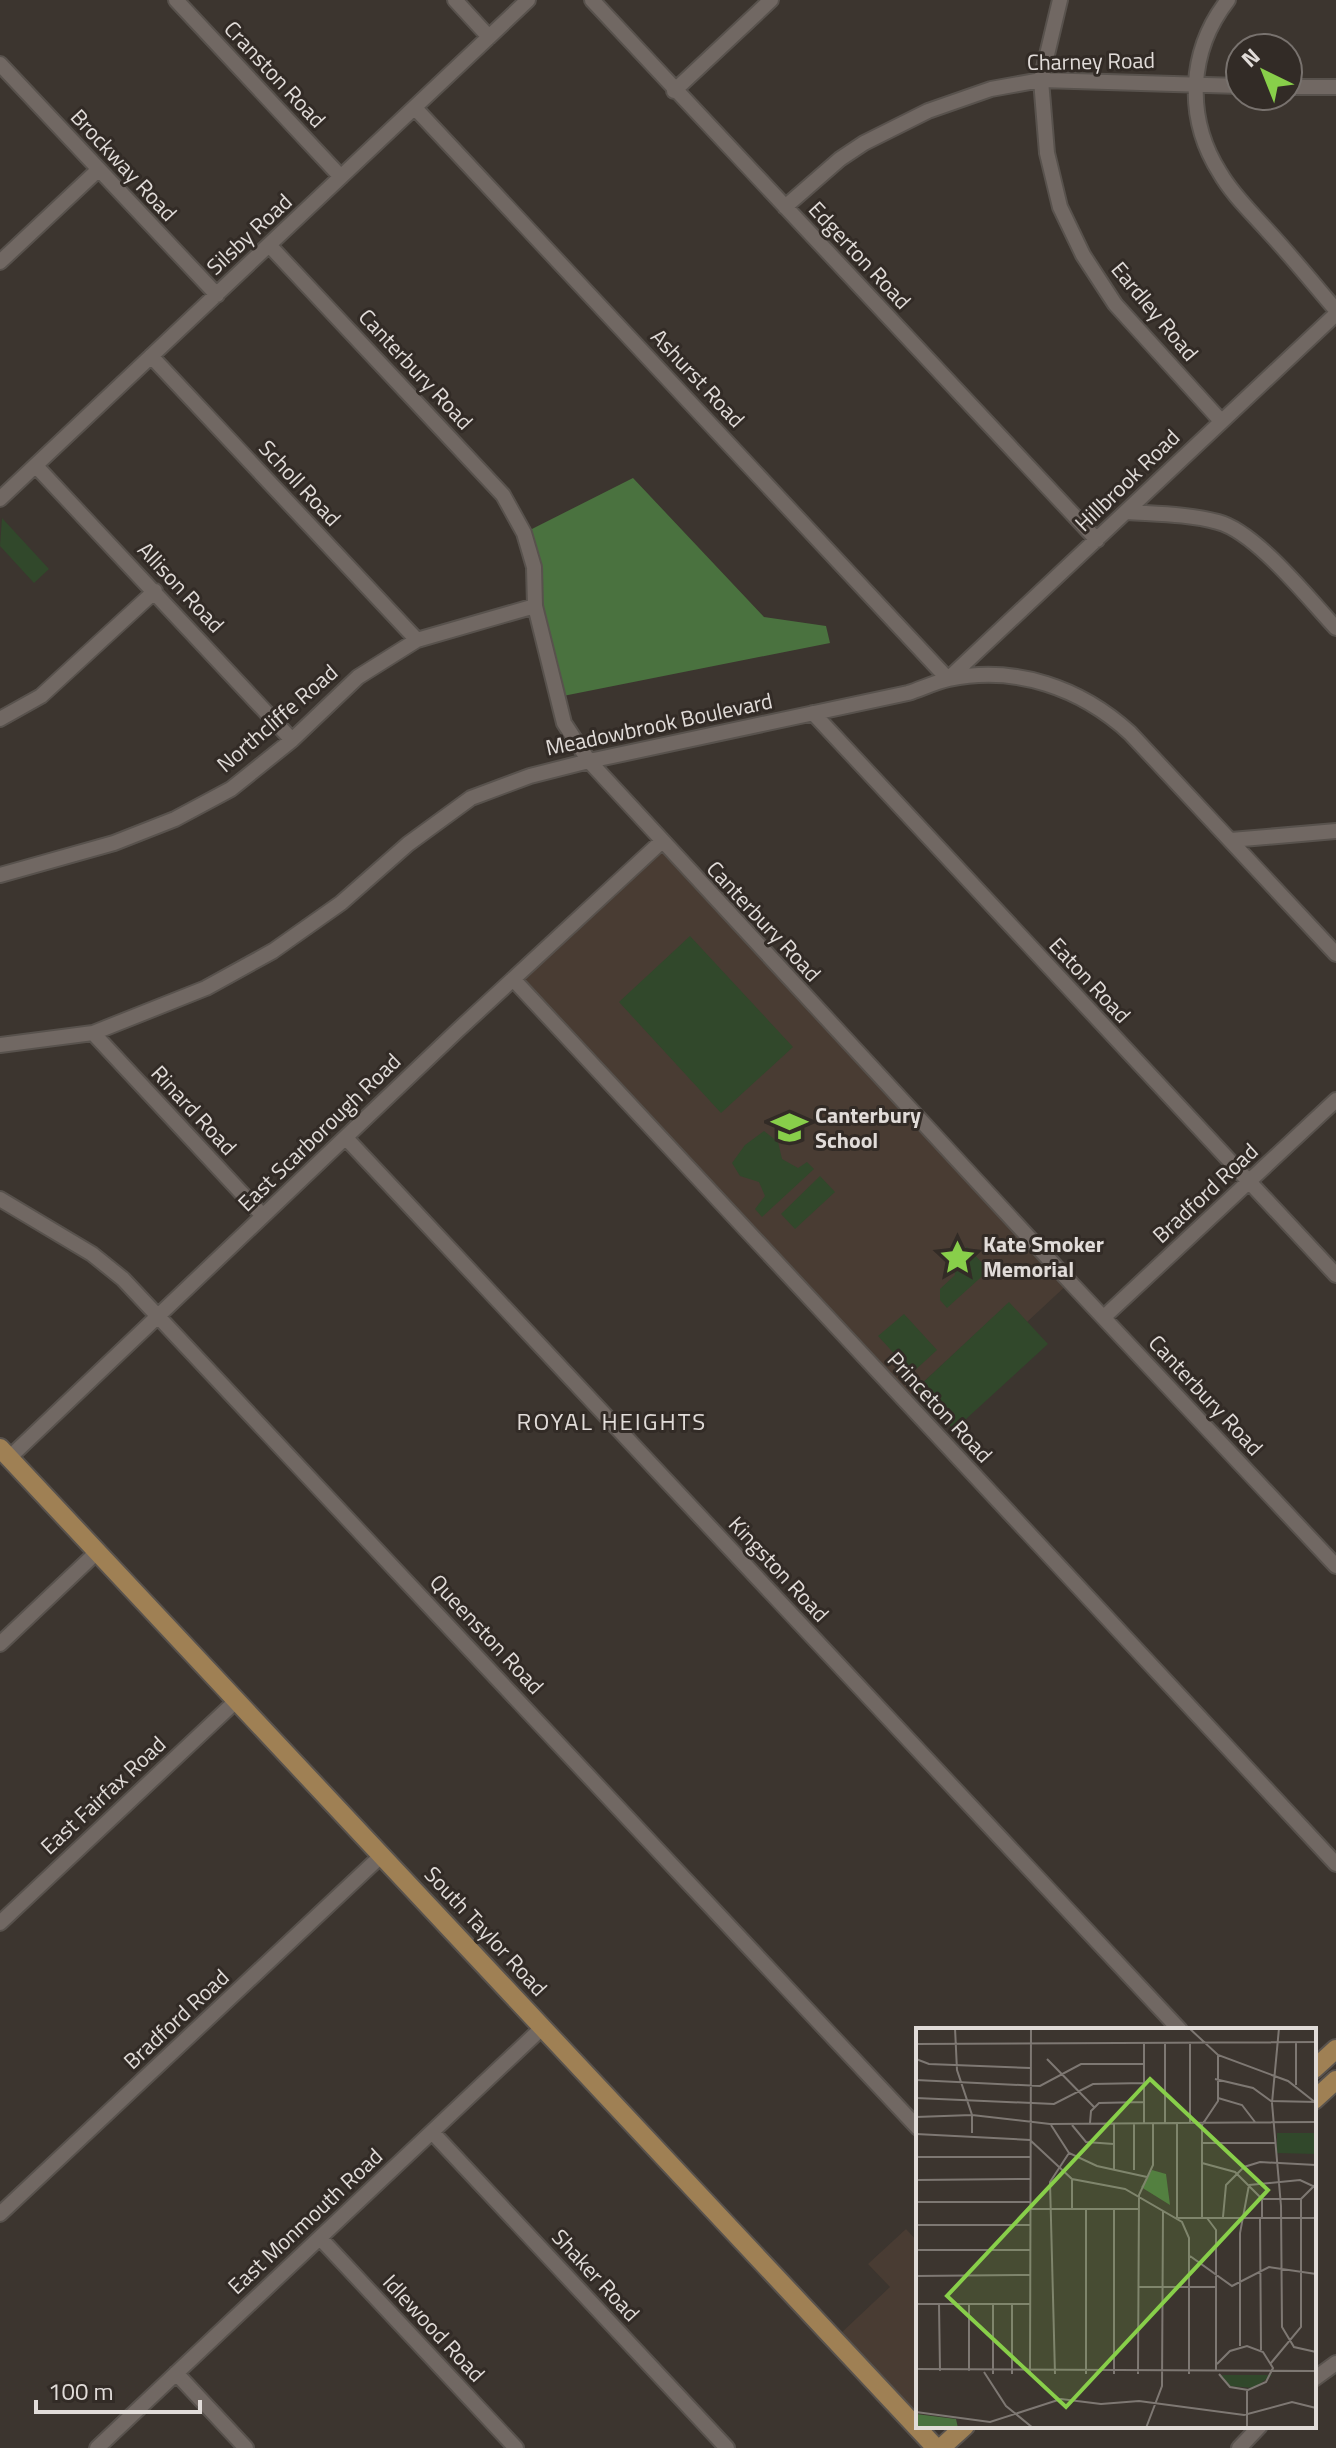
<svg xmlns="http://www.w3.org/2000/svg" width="1336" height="2448" font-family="'Titillium Web',sans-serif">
  <rect width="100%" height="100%" fill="#3c352f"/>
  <path fill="#493c33" d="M661,842L1070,1282L1027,1322L1009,1303L903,1401L513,980Z
    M906,2229L918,2242V2418L840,2334L890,2287L868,2264Z"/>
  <path fill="#31482b" d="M2,518L49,569L34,583L0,546Z
    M690,936L793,1047L721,1113L619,1002Z
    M764,1131L778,1142L782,1159L798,1168L807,1162L814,1169L762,1217L755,1209L765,1196L759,1182L740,1176L732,1163L745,1145Z
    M820,1176L835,1192L795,1229L781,1214Z
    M967,1247L989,1270L947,1308L940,1300V1289L955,1275L952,1261Z
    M1009,1302L1048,1344L954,1430L916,1389Z
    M904,1314L937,1350L912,1373L878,1336Z"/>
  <path fill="#4a723f" d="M633,478L764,617L826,626L830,643L558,697L524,533Z"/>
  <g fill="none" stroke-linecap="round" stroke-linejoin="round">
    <defs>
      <path id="minor" d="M176,0L341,177
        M455,0L489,37
        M592,0L1097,540
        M1060,0L1041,80L1047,153L1060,207L1083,255L1115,304L1221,421
        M1228,0C1188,51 1185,118 1220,173C1232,194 1251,212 1267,230C1291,256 1313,283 1336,310
        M0,64L217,295
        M1288,87H1336
        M674,91L771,0
        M415,108L948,679
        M785,207L840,159L864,143L928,111L991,89L1041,80L1240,86
        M270,246L503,495L524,533L534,567L535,606L564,723L589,761L1070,1282L1336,1566
        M0,262L98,170
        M151,356L417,640
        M36,466L292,740
        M0,499L528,0
        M1127,512C1157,514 1189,514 1218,522C1256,532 1308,598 1336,628
        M948,679L1336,314
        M813,713L1336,1275
        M0,719L41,696L155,591
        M1231,840L1336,831
        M0,875L114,843L175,819L231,789L292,740L358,677L417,640L535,606
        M513,979L1336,1864
        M93,1033L263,1216
        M0,1045L93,1033L206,988L273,951L341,903L408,844L471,798L530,776L589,761L908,693C921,689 935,682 949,679C1016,665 1081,688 1130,733L1336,954
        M346,1138L1180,2030
        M0,1199L92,1254L123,1279L918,2128
        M1104,1317L1336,1100
        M9,1458L457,1031L661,842
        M0,1644L97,1552
        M0,1923L237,1700
        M432,2132L727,2448
        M0,2214L382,1855
        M320,2238L516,2448
        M176,2373L246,2448
        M1314,2379L1336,2363
        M97,2448L543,2027
        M1239,2448L1260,2426"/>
      <path id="major" d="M0,1448L936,2448
        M1314,2069L1336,2049
        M1314,2100L1336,2080
        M941,2448L965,2426"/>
    </defs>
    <use href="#minor" stroke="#58524d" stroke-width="18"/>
    <use href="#major" stroke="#58524d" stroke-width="22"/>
    <use href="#minor" stroke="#716863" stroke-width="14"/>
    <use href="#major" stroke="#9f8054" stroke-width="18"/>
  </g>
  <defs>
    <symbol id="school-bare" viewBox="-9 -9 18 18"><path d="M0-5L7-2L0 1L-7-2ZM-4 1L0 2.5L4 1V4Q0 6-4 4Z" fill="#88cf4a" stroke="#322b26" stroke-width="2.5" paint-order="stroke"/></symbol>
    <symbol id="sight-bare" viewBox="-9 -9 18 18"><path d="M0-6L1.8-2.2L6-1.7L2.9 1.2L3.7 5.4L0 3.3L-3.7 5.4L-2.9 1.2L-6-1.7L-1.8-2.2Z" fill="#88cf4a" stroke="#322b26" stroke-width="2.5" paint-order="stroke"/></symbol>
  </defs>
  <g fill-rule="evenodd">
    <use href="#school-bare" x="764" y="1102" width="51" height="51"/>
    <use href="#sight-bare" x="932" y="1232" width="51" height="51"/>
  </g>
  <g text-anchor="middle" stroke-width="6" stroke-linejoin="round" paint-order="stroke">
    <g font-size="22" fill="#e1dcd9" stroke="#322b26">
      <text transform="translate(1091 61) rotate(-1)" y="8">Charney Road</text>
      <text transform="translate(275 74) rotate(47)" y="8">Cranston Road</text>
      <text transform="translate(124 165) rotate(47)" y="8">Brockway Road</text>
      <text transform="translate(249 234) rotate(-43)" y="8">Silsby Road</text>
      <text transform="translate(860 255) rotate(47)" y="8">Edgerton Road</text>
      <text transform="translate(1155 311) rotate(50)" y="8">Eardley Road</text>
      <text transform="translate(416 369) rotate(47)" y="8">Canterbury Road</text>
      <text transform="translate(698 378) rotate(47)" y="8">Ashurst Road</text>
      <text transform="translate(1127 480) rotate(-44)" y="8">Hillbrook Road</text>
      <text transform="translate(300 483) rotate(47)" y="8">Scholl Road</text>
      <text transform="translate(181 587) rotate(47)" y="8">Allison Road</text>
      <text transform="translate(277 718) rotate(-41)" y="8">Northcliffe Road</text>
      <text transform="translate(659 724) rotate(-12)" y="8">Meadowbrook Boulevard</text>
      <text transform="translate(764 921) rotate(47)" y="8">Canterbury Road</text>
      <text transform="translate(1090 980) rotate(47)" y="8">Eaton Road</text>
      <text transform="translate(194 1110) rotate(47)" y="8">Rinard Road</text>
      <text transform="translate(319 1132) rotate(-44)" y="8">East Scarborough Road</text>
      <text transform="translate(1205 1193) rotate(-43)" y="8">Bradford Road</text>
      <text transform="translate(1206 1395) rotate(47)" y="8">Canterbury Road</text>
      <text transform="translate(940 1407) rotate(47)" y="8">Princeton Road</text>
      <text transform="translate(779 1569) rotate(47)" y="8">Kingston Road</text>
      <text transform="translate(487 1634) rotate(47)" y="8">Queenston Road</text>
      <text transform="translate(103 1795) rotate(-43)" y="8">East Fairfax Road</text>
      <text transform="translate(486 1931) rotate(47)" y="8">South Taylor Road</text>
      <text transform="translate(176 2019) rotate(-43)" y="8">Bradford Road</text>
      <text transform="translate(305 2221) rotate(-43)" y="8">East Monmouth Road</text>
      <text transform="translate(596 2275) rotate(47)" y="8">Shaker Road</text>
      <text transform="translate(434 2328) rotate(47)" y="8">Idlewood Road</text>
    </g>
    <g font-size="22" font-weight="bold" fill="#e1dcd9" stroke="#322b26" text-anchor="start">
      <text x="815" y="1123">Canterbury<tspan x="815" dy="25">School</tspan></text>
      <text x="983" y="1252">Kate Smoker<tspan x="983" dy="25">Memorial</tspan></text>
    </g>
    <g font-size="24" letter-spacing="2" fill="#e1dcd9" stroke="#322b26">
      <text x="612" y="1430">ROYAL HEIGHTS</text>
    </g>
  </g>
  <g transform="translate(916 2028)">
    <rect width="400" height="400" fill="#3c352f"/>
    <path d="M361,105H400V126L361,125ZM305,347H356L338,360L314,358Z" fill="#31482b"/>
    <path d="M236,142L250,146L254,177L225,159ZM0,386L40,391L42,400H0Z" fill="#4a723f"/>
    <path fill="none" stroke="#7e7873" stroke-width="2" d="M39,0L41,42L56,87V105M273,0L302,27L372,53L400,75M363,0L356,75L365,178L366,299L378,319L400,324M228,14V95M380,14V57M274,15V95M0,16L400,14M0,31L13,36L114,40M131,31L178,79M299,51L337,60L355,73L400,74M0,52L124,58L165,36H228M0,70L138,76L177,56L228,55M302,70L326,77L339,94M0,89L56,87L134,96L400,94M174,95L175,83L183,75L228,74M198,95V141M218,95V142M249,95V14M261,95V190M135,97L153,125L181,138L231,149M156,97L170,114L198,116M0,106L114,112L156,151L209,161L266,194L273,210V346M286,115H360M0,129H114M286,135L319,144L346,171V190M0,152L114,151M333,157L384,152L399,159M346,171H385M0,174H114M115,181H223M156,181V151M170,181V346M307,189L310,157L328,139L344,134L400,137M262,190H400M286,190V97L302,73V27M291,190L300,202V343M344,190L345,322M0,197H114M0,222H114M274,228L316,258L353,239L400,246M0,248L114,247M223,259H301M0,276H114M23,276L24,343M53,276V343M77,276V346M96,276V346M324,318V205L333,157M355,335L385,299V171L400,156M301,336L314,323L331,318L347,324L357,340L350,354L332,362L314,359L303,346M0,341L400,343M68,344L90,378L117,400M114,346L115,0M139,346L134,154L153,125M198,346V181M222,346L223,167L237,137V95M331,363V400M0,384L74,394L145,371L185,376L223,373L328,387L376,374L400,380M230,400L246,358L247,183"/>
    <path fill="#88cf4a" fill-opacity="0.15" stroke="#88cf4a" stroke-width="4" d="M234,51L352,162L150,379L31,268Z"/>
    <rect width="400" height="400" fill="none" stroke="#e1dcd9" stroke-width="4"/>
  </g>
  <g transform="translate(1264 72) rotate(317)"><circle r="38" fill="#322b26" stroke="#78726e" stroke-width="2"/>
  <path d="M0-6L14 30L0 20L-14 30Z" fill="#88cf4a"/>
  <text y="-12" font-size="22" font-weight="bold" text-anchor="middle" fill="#e1dcd9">N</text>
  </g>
  <path d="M36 2400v12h164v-12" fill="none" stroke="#e1dcd9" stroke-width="4"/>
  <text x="48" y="2400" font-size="24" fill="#e1dcd9" stroke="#322b26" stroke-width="6" paint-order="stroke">100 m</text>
</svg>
